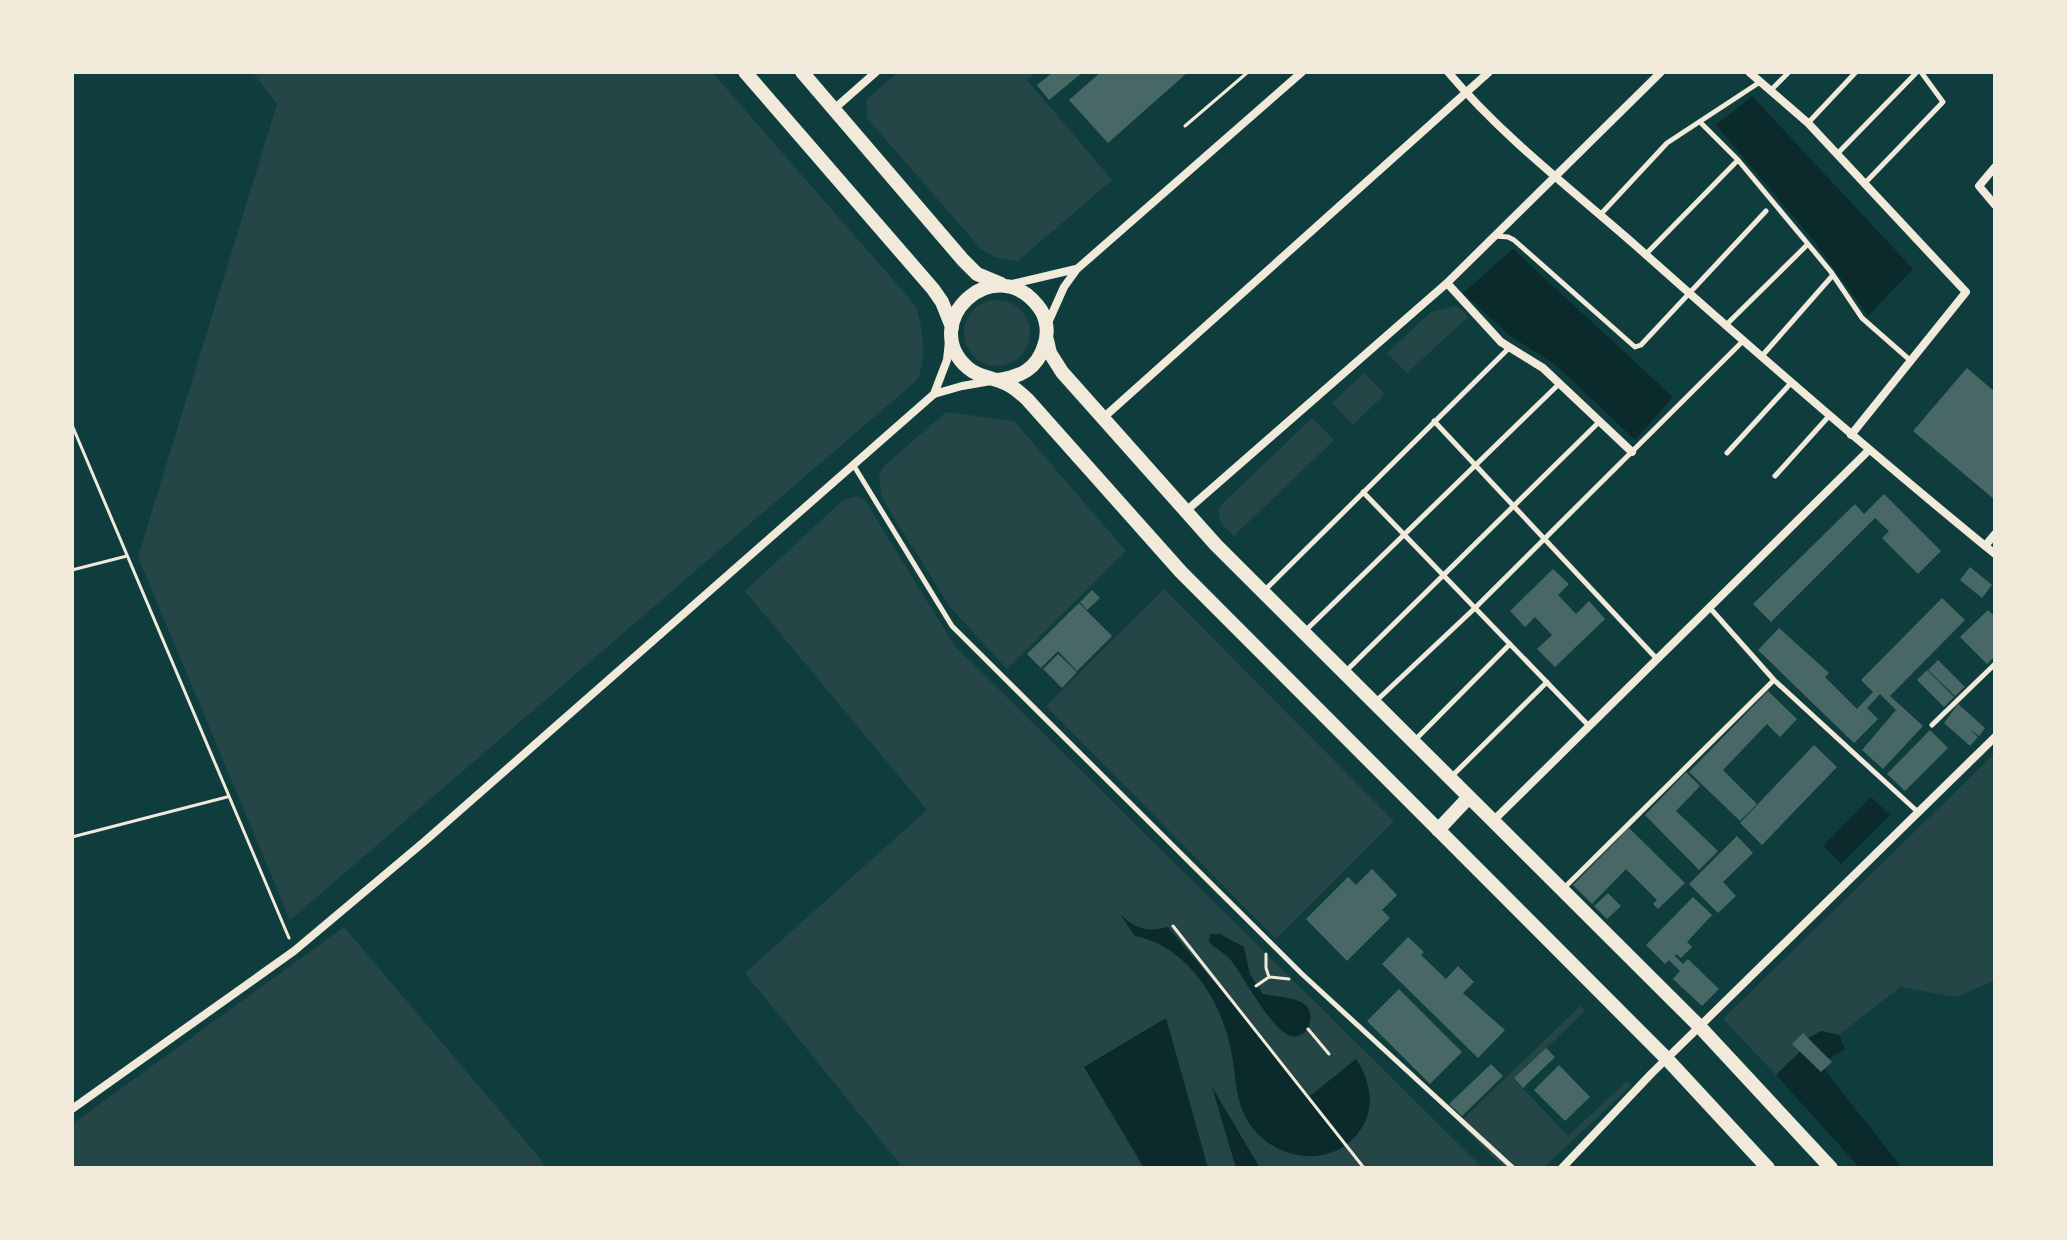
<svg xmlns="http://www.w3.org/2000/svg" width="2067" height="1240" font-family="'IBM Plex Sans',sans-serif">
  <rect width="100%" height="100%" fill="#0f3d3e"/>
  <path fill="#244646" d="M252,72H712L915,305C923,327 928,358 917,380L290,920L138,557L277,104Z
    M898,72H1036L1027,80L1112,180L1018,261L994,257L981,249L867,118V99Z
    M964 333a33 33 0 1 1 66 0a33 33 0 1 1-66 0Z
    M1457,306L1468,317L1407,373L1387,353L1431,312Z
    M1364,373L1385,394L1353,425L1332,403Z
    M946,412L1014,421L1126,551L1007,669L950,607L882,498L879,478L882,468Z
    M1312,418L1334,440L1234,536C1225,527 1216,521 1220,506Z
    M857,496L866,502L954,645L1483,1168H895L900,1164L745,973L927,810L745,591L843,500Z
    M1164,589L1394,821L1276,939L1046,706Z
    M1995,753V980L1956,997L1900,987L1839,1035L1820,1031L1776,1075L1723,1019Z
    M344,927L548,1168H72V1124Z
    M1580,1006L1585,1011L1514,1079L1568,1136L1627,1081L1631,1086L1543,1168H1504L1459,1123Z"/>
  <path fill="#0a2a2b" d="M1752,96L1913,269L1868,316L1814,241L1716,125Z
    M1513,249L1673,397L1635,440L1557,366L1509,335L1463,293Z
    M1871,797L1890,815L1841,864L1823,846Z
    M1120,914C1136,930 1148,932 1168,927L1310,1096L1356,1059C1367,1075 1374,1098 1367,1117C1346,1172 1272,1166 1246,1118C1234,1095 1236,1070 1230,1046C1220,998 1186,946 1135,936Z
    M1210,934H1220L1244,947L1250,974L1263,994C1286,999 1320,996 1308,1029C1303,1034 1298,1038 1291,1036C1272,1031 1245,979 1233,963C1227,954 1217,950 1209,942Z
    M1166,1018L1208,1168H1144L1084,1067Z
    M1821,1031L1839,1035L1845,1049L1827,1060L1824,1069L1902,1168H1860L1776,1075L1803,1049L1808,1038Z
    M1212,1087L1260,1168H1236Z"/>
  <path fill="#486865" d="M1053,72H1083L1049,100L1037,85Z
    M1101,72H1188L1108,143L1069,100Z
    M1967,368L1995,392V500L1913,431Z
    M1884,494L1941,551L1918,574L1882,538L1889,531L1875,518L1771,622L1753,604L1855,504L1864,514Z
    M1970,567L1992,585L1982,598L1960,580Z
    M1553,569L1569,584L1558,595L1576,614L1589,601L1605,619L1555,667L1537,649L1552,635L1535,617L1525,627L1510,611Z
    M1092,590L1100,598L1087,610L1080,602Z
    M1942,598L1965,620L1890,696L1923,726L1883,769L1862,750L1896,710L1880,694L1867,708L1878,719L1854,743L1758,650L1779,628L1829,673L1825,677L1857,709L1873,692L1861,680Z
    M1079,603L1112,636L1077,671L1058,651L1041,668L1027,654Z
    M1988,610L1995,617V656L1987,664L1960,637Z
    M1058,654L1077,672L1062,688L1043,669Z
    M1938,660L1965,687L1955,696L1928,670Z
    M1927,670L1954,697L1944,707L1917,680Z
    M1768,691L1797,719L1780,737L1767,724L1723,770L1757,804L1740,821L1689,772Z
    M1958,704L1985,728L1979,736L1969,729L1978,737L1970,746L1944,723Z
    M1930,730L1948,748L1905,791L1887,774Z
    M1814,745L1837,767L1762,845L1740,823Z
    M1686,772L1700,786L1676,811L1718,851L1699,870L1645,815Z
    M1629,828L1685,883L1658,909L1653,904L1657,900L1626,869L1592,904L1573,885Z
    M1737,836L1753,853L1723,882L1736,896L1718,913L1689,884Z
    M1372,869L1397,895L1382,910L1390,918L1347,961L1306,919L1348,877L1356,885Z
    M1608,893L1621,906L1607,919L1594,906Z
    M1693,897L1712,915L1687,942L1692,947L1681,958L1676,954L1675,956L1683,964L1688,959L1719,989L1702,1006L1673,979L1680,971L1669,960L1665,964L1646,945Z
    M1408,937L1424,952L1421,955L1446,979L1458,966L1474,982L1463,993L1505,1030L1478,1058L1382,964Z
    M1399,989L1462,1052L1430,1084L1367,1021Z
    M1803,1033L1832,1062L1821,1072L1792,1044Z
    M1546,1048L1555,1057L1523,1088L1514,1078Z
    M1491,1064L1503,1076L1462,1116L1449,1104Z
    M1559,1065L1590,1097L1565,1121L1534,1090Z"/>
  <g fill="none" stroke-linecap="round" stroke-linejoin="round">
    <path stroke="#f1e9da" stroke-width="3" d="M1185,126L1248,72
      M72,425L289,938
      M72,570L127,556
      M72,837L227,797
      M1173,926L1364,1168
      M1269,977L1289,979
      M1256,986L1269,977L1266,968V954
      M1308,1029L1329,1054"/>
    <path stroke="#f1e9da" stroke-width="5" d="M1771,90L1789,72
      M1700,122L1738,160L1808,244L1831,272L1862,318L1911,361
      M1808,123L1856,72
      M1837,154L1917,72
      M1865,183L1943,102L1921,72
      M1600,215L1667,143L1760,82
      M1495,236L1508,237L1514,240L1635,347L1641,345L1766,211
      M1646,254L1738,160
      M1726,325L1808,244
      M1761,357L1833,275
      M1434,421L1656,658
      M1727,453L1791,383
      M854,466L952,626L1302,974L1513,1168
      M1775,476L1829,416
      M1363,492L1589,726
      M1264,591L1509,348
      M1710,608L1774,680L1919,813
      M1304,632L1560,383
      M1345,672L1600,421
      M1375,702L1475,608L1743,341
      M1932,725L1995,664
      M1414,741L1510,644
      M1451,777L1547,682
      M1563,889L1774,680"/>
    <path stroke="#f1e9da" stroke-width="8" d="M1448,72C1503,137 1571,189 1635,245C1753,350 1872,454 1995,554
      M1749,72L1808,123L1966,292L1851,435
      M834,109L876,72
      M1995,167L1979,186L1995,205
      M1447,283L1501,342L1543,368L1632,452
      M1012,284L1076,269
      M1047,325L1064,287L1077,269L1302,72
      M934,394L947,360L949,341
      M1103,418L1489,72
      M1186,511L1447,283L1661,72
      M1985,546L1995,534
      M1493,821L1869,450
      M72,1109L294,951L425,841L934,394L962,386L991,381
      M1562,1168L1651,1074L1995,737"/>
    <path stroke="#f1e9da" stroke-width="14" d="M745,72L933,289L942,302L952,327
      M802,72L963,260L977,274L1001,284
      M1047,340L1050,353L1062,372L1216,545L1700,1027L1831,1168
      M998,380C1020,377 1037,369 1044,346C1049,333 1047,317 1038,306C993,249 917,324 968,368C978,377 990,377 1002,382C1012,385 1019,392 1027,399L1181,572L1667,1059L1768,1168
      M1438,830L1469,797"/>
  </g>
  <rect width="2067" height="1240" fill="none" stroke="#f1e9da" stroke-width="148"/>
</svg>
